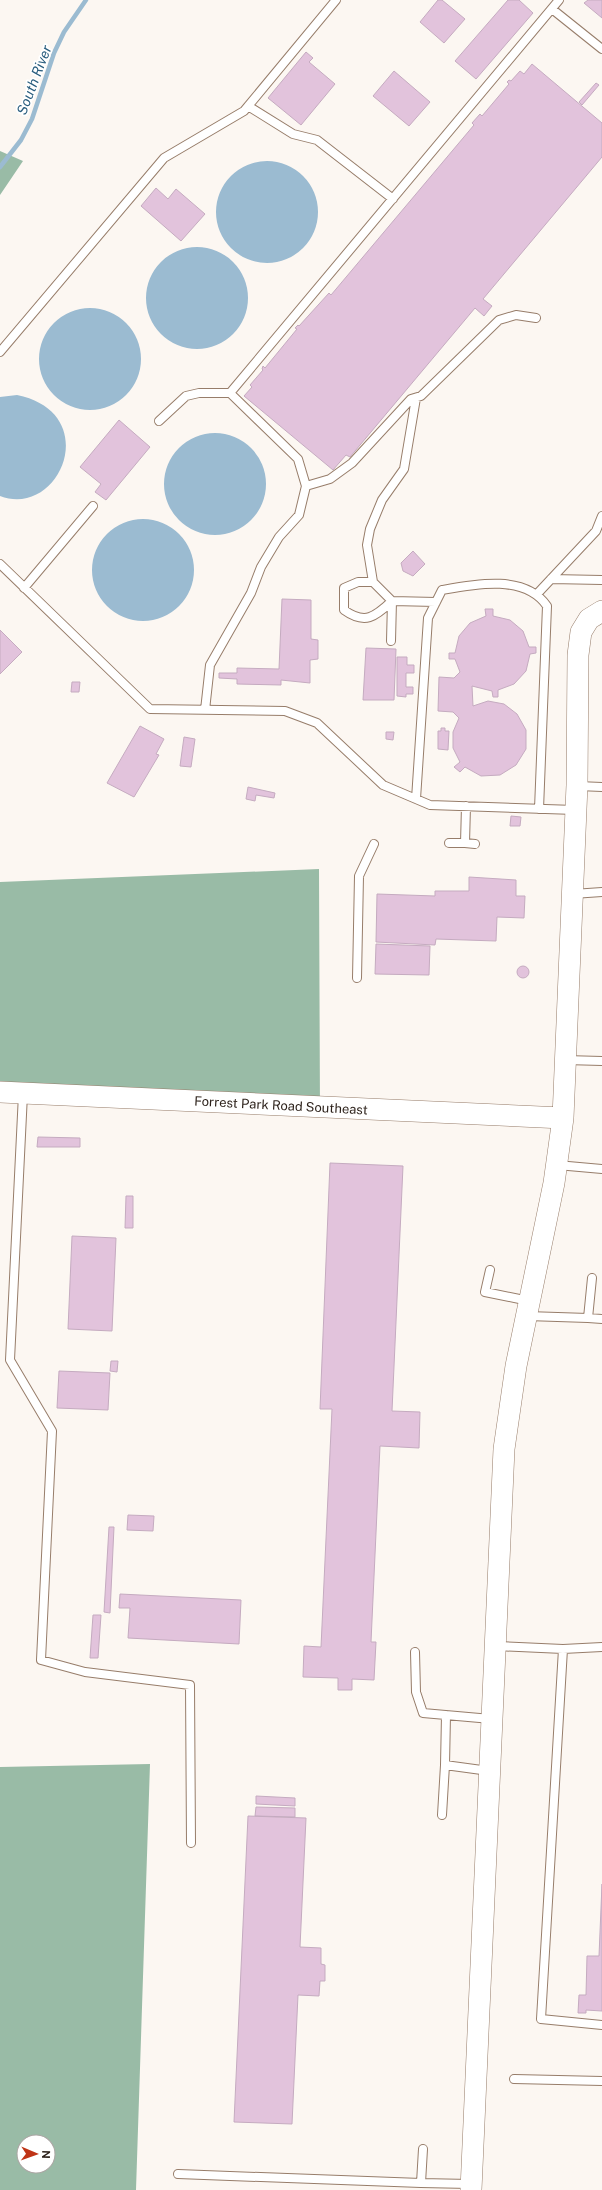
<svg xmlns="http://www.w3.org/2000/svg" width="602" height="2190" font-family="'Public Sans',sans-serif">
  <rect width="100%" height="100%" fill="#fcf7f2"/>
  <path fill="#99bba6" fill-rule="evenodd" d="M0,151L23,161L0,195Z
    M319,869L320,1115L0,1087V882Z
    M150,1764L136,2190H0V1767ZM24,2142H48V2166H24Z"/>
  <path fill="#9bbbd1" d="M216 212a51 51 0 1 1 102 0a51 51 0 1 1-102 0Z
    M146 298a51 51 0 1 1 102 0a51 51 0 1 1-102 0Z
    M39 359a51 51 0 1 1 102 0a51 51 0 1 1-102 0Z
    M17,395C104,413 60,519 0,496V397Z
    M164 484a51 51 0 1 1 102 0a51 51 0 1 1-102 0Z
    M92 570a51 51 0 1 1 102 0a51 51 0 1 1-102 0Z"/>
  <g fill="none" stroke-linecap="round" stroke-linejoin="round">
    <path stroke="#9bbbd1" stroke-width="4.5" d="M0,167L21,140L32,119L54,53L64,32L86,0"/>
  </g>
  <path fill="#e2c3dc" stroke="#c5abc0" d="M438,0H442L465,19L444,43L420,22Z
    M508,0H519L533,13L476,79L455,61Z
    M588,0H602V18L584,3Z
    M306,52L313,58L309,62L335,84L301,125L268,98Z
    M532,64L602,123V157L483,299L492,306L484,316L475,308L350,457L346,455L333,470L244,396L252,387L250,385L263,370L262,369L263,366L265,368L297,329L295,328L298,325L299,326L329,293L331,295L474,125L472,123L480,114L482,116L509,84L507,82L509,80L511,81L520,71L524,74Z
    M394,71L430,102L409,126L373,96Z
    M596,83L599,85L582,105L579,102Z
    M156,188L168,199L176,189L205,214L181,241L141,206Z
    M119,420L150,447L106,500L95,492L101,484L80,467Z
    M413,551L425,564L413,576L403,571L401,563Z
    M282,599L311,600V639L318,640V659L310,660V683L281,680V685L237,684V679L219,678V673H237V668L279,669Z
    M485,609H493V616L510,620L523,631L529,647H536V653L530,654L526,671L514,684L498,690V697H493L492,691L472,686L473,706L488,701L504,704L517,714L526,730V749L516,765L500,775L481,776L465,767L460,772L454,767L460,762L453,748V732L459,718L453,712L438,711L439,677L454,678L460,672L455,659H449V653H455L459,636L470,623L486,616Z
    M0,630L22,652L0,674Z
    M366,648L396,649L394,700H363Z
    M397,657H407V665H414V673H406V687H413V694H406V697L397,696Z
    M72,682H80L79,692H71Z
    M140,726L164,739L156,754L159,755L134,797L107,783Z
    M441,728H445V731H449L448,750L438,749V731H441Z
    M386,732H394L393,740L386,739Z
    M184,737L195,739L191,767L180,766Z
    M248,787L275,793L274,798L256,795L255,801L246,799Z
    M511,816L521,817L520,826H510Z
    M469,877L516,880V896H525L524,918L497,917L496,941L436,939L435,945L376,942L377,894L435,896V891H469Z
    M376,944L430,946L429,975L375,974Z
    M517 972a6 6 0 1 1 12 0a6 6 0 1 1-12 0Z
    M38,1137L80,1138V1147H37Z
    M330,1163L403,1166L392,1411L420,1412L419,1448L380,1446L371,1642H376L374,1680L352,1679V1690H338V1678L303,1677L304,1646L321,1647L332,1409H320Z
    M126,1196H133V1228H125Z
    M72,1236L116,1238L112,1331L68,1329Z
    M111,1361H118L117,1372L110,1371Z
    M59,1371L110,1373L108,1410L57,1408Z
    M128,1515L154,1516L153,1531L127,1530Z
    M109,1527H114L110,1613L104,1612Z
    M120,1594L241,1600L239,1644L128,1638L130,1608H119Z
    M93,1615H101L98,1658H90Z
    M256,1796L295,1798V1806L256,1804Z
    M256,1807L295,1808V1817L255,1816Z
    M248,1816L306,1818L300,1947L321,1948V1964L325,1965V1981H320L319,1996L298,1995L292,2124L234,2122Z
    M602,1884V2011L586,2010V2013H578L579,1995H586L587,1956H599Z"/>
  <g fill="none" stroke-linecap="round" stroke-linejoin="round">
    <defs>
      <path id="service" d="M552,9L602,49
        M248,106L293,134L317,140L393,199
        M0,352L164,158L244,111L336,0
        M230,393L559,0
        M159,421L186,396L199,393H230L298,459L306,486L299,515L279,537L261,567L251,593L210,665L205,710
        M306,486L330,479L352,463L411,399L421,396L499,320L516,315L536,318
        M0,564L150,709L285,711L317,723L383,785L430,805L575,810
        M551,579L602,580
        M358,582H373L392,601C375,617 365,625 344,610V588Z
        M373,582L367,545L370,529L382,500L404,469L416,398
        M24,588L93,506
        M537,594L596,531L602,516
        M391,641L392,601L436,602
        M578,786L602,787
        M416,799L428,618L442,590C475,584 525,574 547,606L539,809
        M466,806L465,843L475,844
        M449,843H465
        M573,894L602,892
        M357,978L359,876L374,844
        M565,1060L602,1061
        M23,1094L10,1360L52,1431L41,1660L85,1672L190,1685L191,1843
        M557,1165L602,1169
        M490,1270L485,1292L529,1301
        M527,1316L588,1318L592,1278
        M588,1318L602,1319
        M496,1646L563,1649L602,1647
        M563,1649L541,2019L602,2025
        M415,1652L416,1692L423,1713L491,1719
        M445,1765L446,1715
        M442,1815L445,1765L489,1771
        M514,2079L602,2081
        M423,2149L421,2183L470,2184
        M178,2174L421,2183"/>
      <path id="tertiary" d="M0,1092L563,1118
        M471,2190L504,1449L516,1366L554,1183L563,1118L577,785L578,655L581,632L589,619L602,611"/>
    </defs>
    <use href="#service" stroke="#977d6a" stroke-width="10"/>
    <use href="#tertiary" stroke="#977d6a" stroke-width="22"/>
    <use href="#service" stroke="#fff" stroke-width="8"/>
    <use href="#tertiary" stroke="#fff" stroke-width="21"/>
  </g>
  <g text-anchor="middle" stroke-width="3.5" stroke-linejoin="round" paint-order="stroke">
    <g font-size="13" fill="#2a1f18" stroke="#fff">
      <text transform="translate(281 1105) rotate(3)" y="5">Forrest Park Road Southeast</text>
    </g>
    <g font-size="14" font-style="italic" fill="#295d7e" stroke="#fff">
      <text transform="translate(34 80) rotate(-69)" y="5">South River</text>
    </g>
  </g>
  <g transform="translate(36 2154) rotate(92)"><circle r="19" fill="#ffffff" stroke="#aaa5a3"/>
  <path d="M0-3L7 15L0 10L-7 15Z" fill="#bf3416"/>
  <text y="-6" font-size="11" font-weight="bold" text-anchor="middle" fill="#2a1f18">N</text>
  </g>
</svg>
